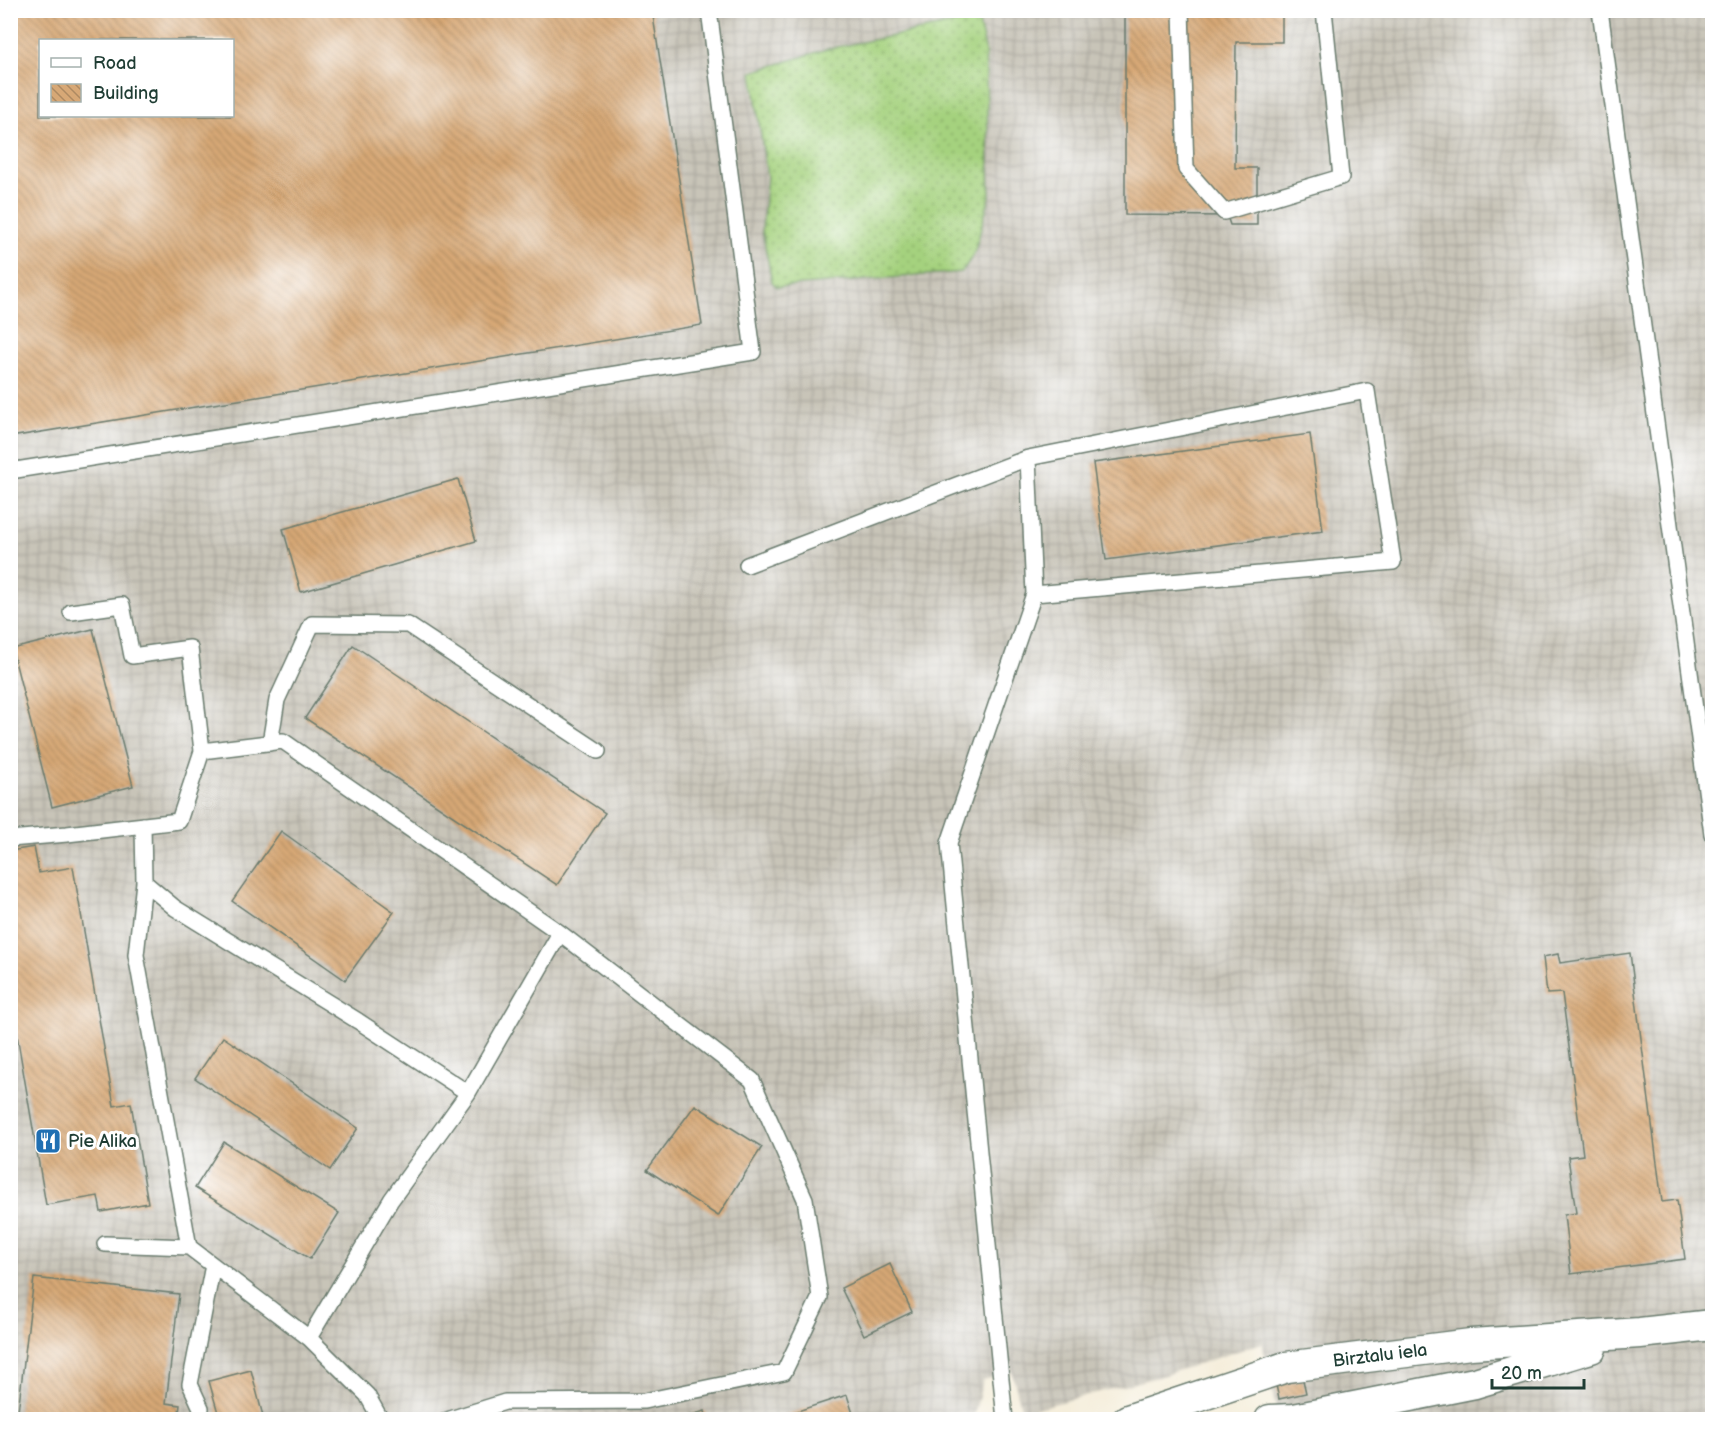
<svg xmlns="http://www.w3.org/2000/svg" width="1723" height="1430" font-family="'Balsamiq Sans',sans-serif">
  <defs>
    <pattern id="industrial-grid" width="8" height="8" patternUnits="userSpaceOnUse" patternTransform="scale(1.5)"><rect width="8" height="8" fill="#c8c4b8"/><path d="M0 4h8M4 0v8" fill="none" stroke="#aba99f"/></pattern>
    <pattern id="grass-dots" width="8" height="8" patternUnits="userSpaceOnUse" patternTransform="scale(1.5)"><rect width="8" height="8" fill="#a5d27e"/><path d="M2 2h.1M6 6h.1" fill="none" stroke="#86ac68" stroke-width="1.8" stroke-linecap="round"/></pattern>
    <pattern id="building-back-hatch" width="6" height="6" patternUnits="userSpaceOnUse" patternTransform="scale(1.5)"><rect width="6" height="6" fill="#d7a876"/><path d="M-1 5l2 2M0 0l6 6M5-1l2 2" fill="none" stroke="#ae8a62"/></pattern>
  </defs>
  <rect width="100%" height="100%" fill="#fff"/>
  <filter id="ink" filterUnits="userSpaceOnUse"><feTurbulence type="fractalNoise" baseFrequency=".0167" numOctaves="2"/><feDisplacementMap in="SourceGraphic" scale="12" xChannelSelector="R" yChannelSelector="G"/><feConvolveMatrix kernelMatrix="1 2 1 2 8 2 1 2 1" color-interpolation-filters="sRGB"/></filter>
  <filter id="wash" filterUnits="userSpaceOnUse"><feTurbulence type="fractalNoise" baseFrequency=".008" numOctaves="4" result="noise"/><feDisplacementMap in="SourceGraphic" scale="24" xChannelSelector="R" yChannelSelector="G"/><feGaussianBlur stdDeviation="1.35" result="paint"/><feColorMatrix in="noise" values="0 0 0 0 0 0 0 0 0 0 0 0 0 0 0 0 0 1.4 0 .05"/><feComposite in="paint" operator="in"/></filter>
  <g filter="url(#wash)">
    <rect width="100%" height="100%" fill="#f5eedb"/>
    <path fill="url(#industrial-grid)" fill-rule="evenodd" d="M10,11H1712V1419H1278L1262,1343L1161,1376L1022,1412L1012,1372L983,1380L973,1419H11ZM40,40H232V116H40Z"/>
    <path fill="url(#grass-dots)" stroke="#628859" stroke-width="1.5" d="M978,19L985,48L990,196L974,254L962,272L777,287L772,282L762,230L767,177L752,72L827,49Z"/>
    <g id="blocks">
      <path fill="url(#building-back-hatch)" fill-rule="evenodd" d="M10,10H652L702,325L10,437ZM40,40H232V116H40Z
        M1125,10H1282V42H1236L1235,168H1257V225H1230L1227,216L1125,215Z
        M1310,434L1323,531L1106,560L1093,463Z
        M458,479L476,541L301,592L283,529Z
        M93,629L133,786L52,807L12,649Z
        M353,645L605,813L557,885L305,718Z
        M281,831L394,912L345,980L232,901Z
        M34,847L39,873L73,867L114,1106L131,1103L148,1203L101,1212L98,1196L46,1205L10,994V851Z
        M1630,953L1662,1202L1677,1200L1685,1259L1571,1274L1564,1215L1576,1213L1568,1157L1583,1155L1562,993L1547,994L1543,957L1558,954L1560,963Z
        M223,1037L358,1128L330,1170L195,1078Z
        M695,1105L762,1147L718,1216L647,1170Z
        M224,1142L339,1213L310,1259L195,1188Z
        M890,1264L912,1312L864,1335L841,1288Z
        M34,1278L179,1294L166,1403L180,1405L178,1420H17Z
        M251,1370L264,1420H220L209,1381Z
        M1303,1380L1306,1393L1279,1399L1276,1385Z
        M847,1395L855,1420H773V1419Z
        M705,1411L707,1420H677V1419Z"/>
    </g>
  </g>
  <g filter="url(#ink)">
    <use href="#blocks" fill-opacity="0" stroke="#6a7b6e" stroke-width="1.5"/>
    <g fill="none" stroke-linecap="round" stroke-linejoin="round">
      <defs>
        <path id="lane" d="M1181,10L1186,169L1224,212L1341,177L1324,10
          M1600,10L1712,834
          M1028,458L1034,594
          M10,471L753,352L709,10
          M747,565L1028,458L1367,391L1393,562L1034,594L949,843L1005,1420
          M71,612L122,605L132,656L190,648L202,751
          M270,743L277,700L312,624L408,625L598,751
          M143,825L144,882L175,908L358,1021L468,1093
          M10,839L67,834L179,821L202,751L283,741L560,933L752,1080L805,1199L820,1297L784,1372L644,1401L505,1402L447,1420
          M144,882L136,955L189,1247L309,1338L367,1395L381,1420
          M105,1244L189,1247
          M309,1338L391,1200L468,1093L560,933
          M200,1420L201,1408L190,1384L213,1265"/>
        <path id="street" d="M1128,1420L1286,1367L1471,1344L1640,1333L1712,1325
          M1270,1420L1294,1419L1475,1383L1591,1348"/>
      </defs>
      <use href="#lane" stroke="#6a7b6e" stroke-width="18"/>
      <use href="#street" stroke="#6a7b6e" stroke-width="33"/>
      <use href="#lane" stroke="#fff" stroke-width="15"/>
      <use href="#street" stroke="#fff" stroke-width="30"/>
    </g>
  </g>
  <defs>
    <symbol id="restaurant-square" viewBox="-11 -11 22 22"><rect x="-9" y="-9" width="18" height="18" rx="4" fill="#1f6fb2" stroke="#fff"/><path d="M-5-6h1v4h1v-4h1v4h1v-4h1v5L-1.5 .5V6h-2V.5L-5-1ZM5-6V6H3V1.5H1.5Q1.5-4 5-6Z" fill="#fff"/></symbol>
  </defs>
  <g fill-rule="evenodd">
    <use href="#restaurant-square" x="33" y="1126" width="30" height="30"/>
  </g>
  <g text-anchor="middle" stroke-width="6" stroke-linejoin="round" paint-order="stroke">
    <g font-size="18" fill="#1f3d34" stroke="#fff" text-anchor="start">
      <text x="68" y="1147">Pie Alika</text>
    </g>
    <g font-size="18" fill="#1f3d34" stroke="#fff">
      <text transform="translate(1380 1355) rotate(-7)" y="6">Birztalu iela</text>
    </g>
  </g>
  <rect width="1723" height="1430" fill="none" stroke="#fff" stroke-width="36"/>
  <rect x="39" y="39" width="195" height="78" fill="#ffffff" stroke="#a5b1ae" stroke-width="1.5"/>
  <rect x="51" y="58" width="30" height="9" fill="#ffffff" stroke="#a5b1ae" stroke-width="1.5"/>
  <text x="93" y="69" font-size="18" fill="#1f3d34">Road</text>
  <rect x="51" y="84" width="30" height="18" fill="url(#building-back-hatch)" stroke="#a5b1ae" stroke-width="1.5"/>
  <text x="93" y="99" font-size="18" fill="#1f3d34">Building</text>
  <path d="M1492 1379v9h92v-9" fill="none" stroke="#1f3d34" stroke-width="3"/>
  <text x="1501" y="1379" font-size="18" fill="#1f3d34" stroke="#ffffff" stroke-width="4.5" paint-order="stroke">20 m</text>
</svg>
